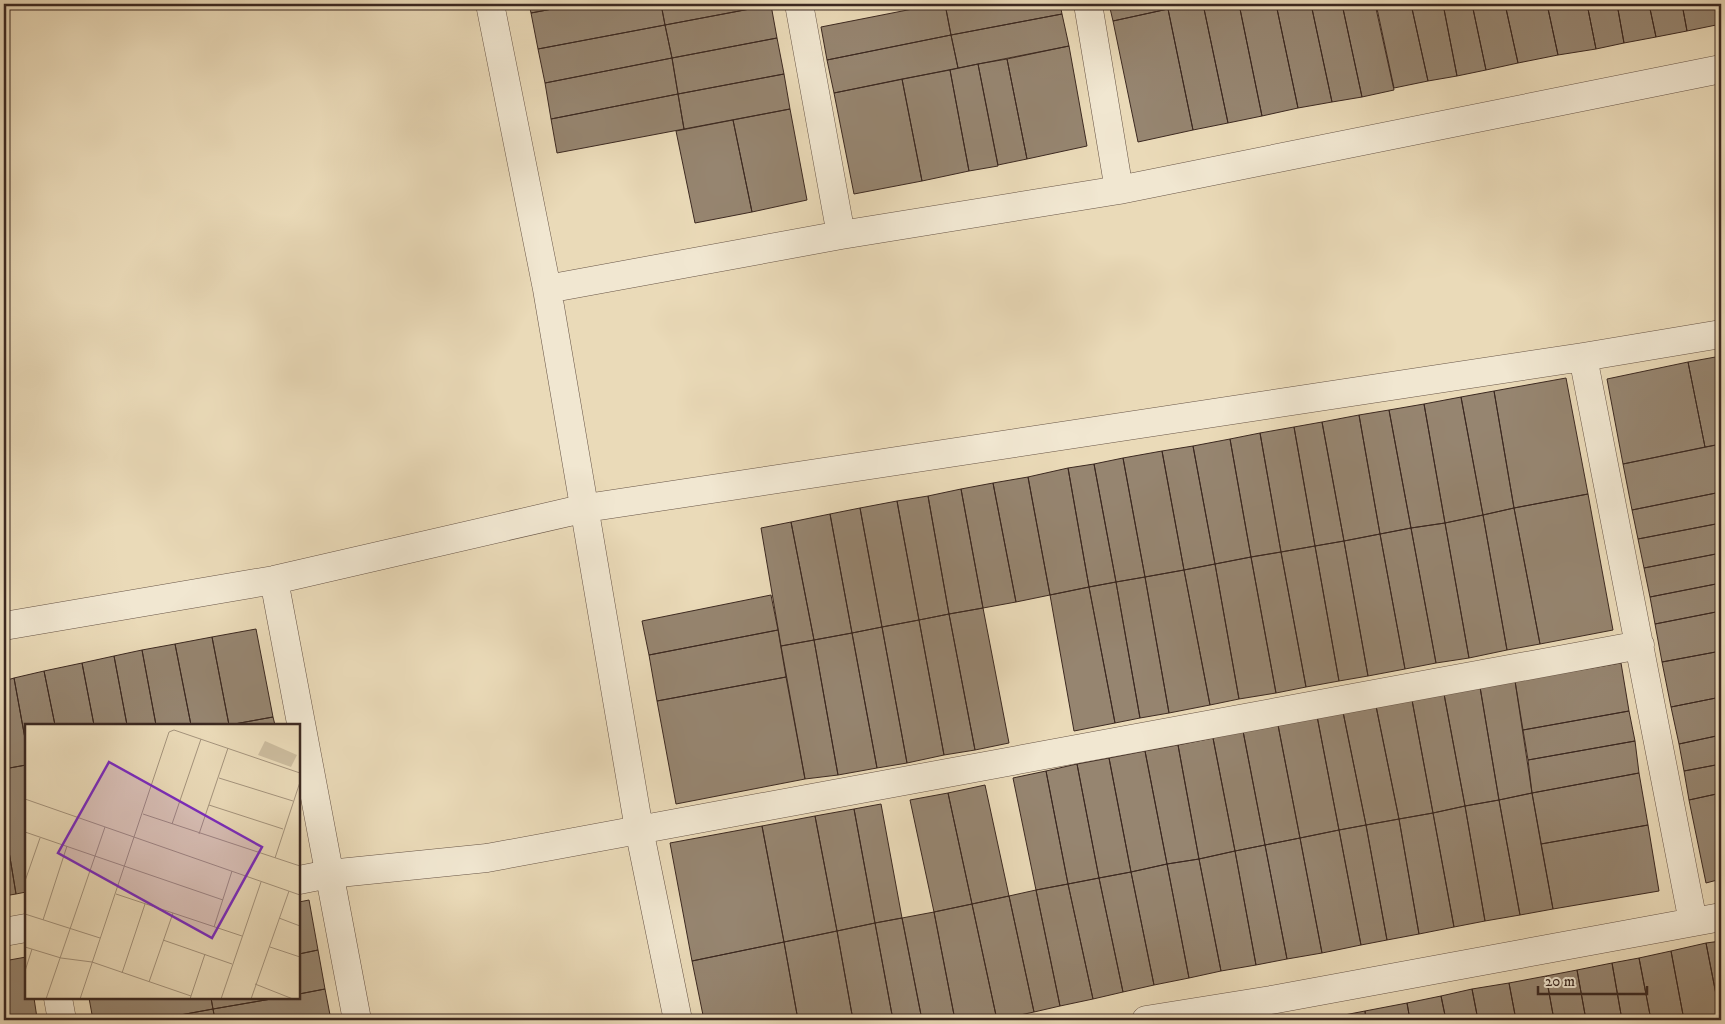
<svg xmlns="http://www.w3.org/2000/svg" width="1725" height="1024" font-family="'IM FELL DW Pica',serif">
  <rect width="100%" height="100%" fill="#eadab8"/>
  <filter id="stains"><feTurbulence type="fractalNoise" baseFrequency=".004" numOctaves="4"/><feColorMatrix values="0 0 0 0 .2 0 0 0 0 .09 0 0 0 0 .02 0 0 0 .5 -.17"/></filter>
  <radialGradient id="worn" r=".72"><stop offset=".6" stop-color="#630" stop-opacity="0"/><stop offset="1" stop-color="#630" stop-opacity=".3"/></radialGradient>
  <path fill="#968570" stroke="#3c2921" d="M529,4H579L531,13Z
    M579,4H661L665,25L538,49L531,13Z
    M661,4H771V5L665,25Z
    M938,4H945L951,35L827,60L821,27Z
    M945,4H1060L1062,14L951,35Z
    M1109,4H1167L1168,9L1113,21Z
    M1167,4H1197L1168,9Z
    M1197,4H1203L1228,123L1193,130L1168,9Z
    M1203,4H1239L1262,116L1228,123Z
    M1239,4H1276L1298,108L1262,116Z
    M1276,4H1311L1332,102L1298,108Z
    M1311,4H1342L1362,97L1332,102Z
    M1342,4H1375L1394,90L1362,97Z
    M1376,4H1411L1428,81L1394,88Z
    M1411,4H1443L1457,76L1428,81Z
    M1443,4H1472L1486,70L1457,76Z
    M1472,4H1505L1518,63L1486,70Z
    M1505,4H1547L1558,55L1518,63Z
    M1547,4H1587L1596,49L1558,55Z
    M1587,4H1617L1624,43L1596,49Z
    M1617,4H1649L1656,37L1624,43Z
    M1649,4H1682L1687,31L1656,37Z
    M1682,4H1721V24L1687,31Z
    M771,5L777,38L672,58L665,25Z
    M1168,9L1193,130L1138,142L1113,21Z
    M1062,14L1069,46L958,68L951,35Z
    M665,25L672,58L545,83L538,49Z
    M951,35L958,68L834,93L827,60Z
    M777,38L784,74L678,94L672,58Z
    M1069,46L1087,146L1027,159L1007,59Z
    M672,58L678,94L551,119L545,83Z
    M1007,59L1027,159L998,165L978,64Z
    M978,64L998,166L969,171L950,70Z
    M950,70L969,171L922,181L902,79Z
    M784,74L790,109L684,129L678,94Z
    M902,79L922,181L854,194L834,93Z
    M678,94L684,129L557,153L551,119Z
    M790,109L807,200L752,212L733,120Z
    M733,120L752,212L695,223L676,131Z
    M1721,356V444L1705,447L1688,362Z
    M1688,362L1705,447L1623,464L1607,379Z
    M1566,378L1588,494L1514,508L1494,391Z
    M1494,391L1514,508L1483,515L1461,397Z
    M1461,397L1483,515L1445,523L1424,404Z
    M1424,404L1445,523L1411,528L1389,410Z
    M1389,410L1411,528L1380,534L1359,415Z
    M1359,415L1380,534L1344,541L1322,422Z
    M1322,422L1344,541L1315,546L1294,427Z
    M1294,427L1315,546L1281,552L1260,433Z
    M1260,433L1281,552L1251,557L1230,439Z
    M1230,439L1251,557L1215,564L1193,446Z
    M1721,444V492L1632,510L1623,464Z
    M1193,446L1215,564L1184,570L1162,451Z
    M1162,451L1184,570L1145,577L1123,458Z
    M1123,458L1145,577L1116,582L1094,464Z
    M1094,464L1116,582L1089,587L1068,468Z
    M1068,468L1089,587L1050,595L1028,477Z
    M1028,477L1050,595L1016,602L993,483Z
    M993,483L1016,602L983,608L961,489Z
    M961,489L983,608L949,614L928,496Z
    M1721,492V523L1638,539L1632,510Z
    M1588,494L1613,630L1540,644L1514,508Z
    M928,496L949,614L919,620L897,501Z
    M897,501L919,620L882,627L860,508Z
    M860,508L882,627L852,633L830,514Z
    M1514,508L1540,644L1507,650L1483,515Z
    M830,514L852,633L814,640L791,522Z
    M1483,515L1507,650L1469,658L1445,523Z
    M791,522L814,640L781,646L761,528Z
    M1445,523L1469,658L1436,663L1411,528Z
    M1721,523V553L1644,568L1638,539Z
    M1411,528L1436,663L1405,669L1380,534Z
    M1380,534L1405,669L1368,676L1344,541Z
    M1344,541L1368,676L1339,681L1315,546Z
    M1315,546L1339,681L1306,687L1281,552Z
    M1281,552L1306,687L1276,693L1251,557Z
    M1721,553V583L1650,597L1644,568Z
    M1251,557L1276,693L1239,699L1215,564Z
    M1215,564L1239,699L1210,705L1184,570Z
    M1184,570L1210,705L1169,713L1145,577Z
    M1145,577L1169,713L1140,718L1116,582Z
    M1116,582L1140,718L1115,723L1089,587Z
    M1721,583V611L1655,624L1650,597Z
    M1089,587L1115,723L1074,731L1050,595Z
    M771,595L778,630L649,655L642,621Z
    M983,608L1009,743L975,750L949,614Z
    M1721,611V651L1662,662L1655,624Z
    M949,614L975,750L944,755L919,620Z
    M919,620L944,755L907,763L882,627Z
    M882,627L907,763L877,768L852,633Z
    M256,629L273,717L229,725L212,637Z
    M778,630L786,677L657,701L649,655Z
    M852,633L877,768L838,775L814,640Z
    M212,637L229,725H191L175,644Z
    M814,640L838,775L805,779L781,646Z
    M175,644L191,725H156L142,650Z
    M142,650L156,725H127L114,656Z
    M1721,651V697L1671,707L1662,662Z
    M114,656L127,725H94L82,663Z
    M82,663L94,725H55L44,671Z
    M1621,663L1629,711L1523,730L1515,681Z
    M44,671L55,725H26V744L14,678Z
    M786,677L805,779L676,804L657,701Z
    M14,678L26,744V765L4,769V681Z
    M1515,681L1532,793L1499,800L1480,687Z
    M1480,687L1499,800L1465,806L1444,694Z
    M1444,694L1465,806L1433,813L1412,700Z
    M1721,697V735L1679,744L1671,707Z
    M1412,700L1433,813L1399,819L1376,706Z
    M1376,706L1399,819L1366,825L1343,712Z
    M1629,711L1635,741L1528,760L1523,730Z
    M1343,712L1366,825L1339,830L1317,716Z
    M1317,716L1339,830L1300,838L1278,725Z
    M273,717L275,725H229Z
    M1278,725L1300,838L1265,845L1243,731Z
    M1243,731L1265,845L1235,851L1213,738Z
    M1721,735V764L1684,771L1679,744Z
    M1213,738L1235,851L1199,859L1178,745Z
    M1635,741L1639,773L1532,793L1528,760Z
    M1178,745L1199,859L1167,864L1145,751Z
    M1145,751L1167,864L1131,872L1109,758Z
    M1109,758L1131,872L1099,878L1077,764Z
    M1077,764L1099,878L1068,884L1046,771Z
    M1721,764V793L1689,800L1684,771Z
    M26,765V892L16,894L4,821V769Z
    M1046,771L1068,884L1036,890L1013,778Z
    M1639,773L1648,825L1541,844L1532,793Z
    M985,785L1009,896L972,904L948,793Z
    M948,793L972,904L934,912L910,800Z
    M1532,793L1553,909L1520,915L1499,800Z
    M1721,793V879L1706,883L1689,800Z
    M1499,800L1520,915L1485,921L1465,806Z
    M881,804L902,918L875,923L854,809Z
    M1465,806L1485,921L1454,927L1433,813Z
    M854,809L875,923L837,931L815,816Z
    M1433,813L1454,927L1419,934L1399,819Z
    M815,816L837,931L784,942L762,826Z
    M1399,819L1419,934L1387,940L1366,825Z
    M4,821L16,894L4,896Z
    M1366,825L1387,940L1361,945L1339,830Z
    M1648,825L1659,891L1553,909L1541,844Z
    M762,826L784,942L692,961L670,843Z
    M1339,830L1361,945L1322,953L1300,838Z
    M1300,838L1322,953L1287,959L1265,845Z
    M1265,845L1287,959L1256,965L1235,851Z
    M1235,851L1256,965L1221,971L1199,859Z
    M1199,859L1221,971L1189,978L1167,864Z
    M1167,864L1189,978L1154,985L1131,872Z
    M1131,872L1154,985L1123,992L1099,878Z
    M1099,878L1123,992L1093,999L1068,884Z
    M1068,884L1093,999L1060,1006L1036,890Z
    M1036,890L1060,1006L1034,1012L1009,896Z
    M1009,896L1034,1012L997,1020L972,904Z
    M309,900L318,950L299,954V902Z
    M972,904L997,1020H955L934,912Z
    M934,912L955,1020H922L902,918Z
    M902,918L922,1020H893L875,923Z
    M875,923L893,1020H853L837,931Z
    M837,931L853,1020H798L784,942Z
    M1721,941V1020L1706,943Z
    M784,942L798,1020H704L692,961Z
    M1706,943L1721,1020H1684L1671,951Z
    M318,950L325,989L299,994V954Z
    M1671,951L1684,1020H1651L1639,958Z
    M26,957V998H34L37,1018L4,1020V961Z
    M1639,958L1651,1020H1622L1612,963Z
    M1612,963L1622,1020H1586L1577,970Z
    M1577,970L1586,1020H1554L1546,976Z
    M1546,976L1554,1020H1516L1509,983Z
    M1509,983L1516,1020H1478L1472,989Z
    M325,989L331,1020H215L213,1009L277,998H299V994Z
    M1472,989L1478,1020H1446L1441,996Z
    M1441,996L1446,1020H1410L1407,1003Z
    M89,998H211L213,1009L153,1020H93Z
    M211,998H277L213,1009Z
    M1407,1003L1410,1020H1366L1365,1011Z
    M213,1009L215,1020H153Z
    M1365,1011L1366,1020H1334V1017Z
    M1334,1017V1020H1311Z"/>
  <g fill="none" stroke-linecap="round" stroke-linejoin="round">
    <defs>
      <path id="minor" d="M490,4L547,289L639,829L678,1020
        M799,4L841,235
        M1088,4L1119,190
        M547,289L841,235L1119,190L1721,69
        M1583,357L1693,922
        M274,580L357,1020
        M4,626L274,580L586,508L1583,357L1721,334
        M299,880L329,874L487,858L1640,645
        M4,932L26,928
        M58,998L62,1020
        M1146,1020L1271,1000L1721,917"/>
    </defs>
    <use href="#minor" stroke="#685547" stroke-width="29"/>
    <use href="#minor" stroke="#f1e7d1" stroke-width="28"/>
  </g>
  <g transform="translate(25 724)">
    <rect width="275" height="275" fill="#eadab8"/>
    <path d="M240,17L272,31L266,43L233,31Z" fill="#ccbc9e"/>
    <path fill="none" stroke="#a4937c" stroke-width="1" d="M194,54L268,77M0,75L275,171M184,81L258,105M118,90L275,142M147,100L176,15M0,108L198,176M174,110L203,24M250,134L275,58M0,157L15,114M91,170L217,212M0,190L75,214M254,194L275,202M18,196L42,122M189,203L207,147M138,216L207,240M0,223L36,234L67,238L166,272M245,223L275,233M0,247L7,225M97,249L120,180M124,258L148,189M230,260L268,275M21,275L80,103M55,275L144,8L149,6L275,49M165,275L180,230M196,275L236,158M226,275L264,167"/>
    <path fill="#7b2cbf" fill-opacity="0.15" stroke="#7b2cbf" stroke-width="2.5" d="M84,38L237,123L187,214L33,129Z"/>
    <rect width="275" height="275" fill="none" stroke="#3c2921" stroke-width="2.5"/>
  </g>
  <rect width="1725" height="1024" fill="none" stroke="#eadab8" stroke-width="20"/>
  <rect x="5" y="5" width="1715" height="1014" fill="none" stroke="#3c2921" stroke-width="2.5"/>
  <rect x="10" y="10" width="1705" height="1004" fill="none" stroke="#3c2921"/>
  <path d="M1538 986v8h109v-8" fill="none" stroke="#3c2921" stroke-width="2.5"/>
  <text x="1545" y="986" font-size="15" fill="#3c2921" stroke="#f1e7d1" stroke-width="4" paint-order="stroke">20 m</text>
  <rect width="100%" height="100%" filter="url(#stains)"/>
  <rect width="100%" height="100%" fill="url(#worn)"/>
</svg>
